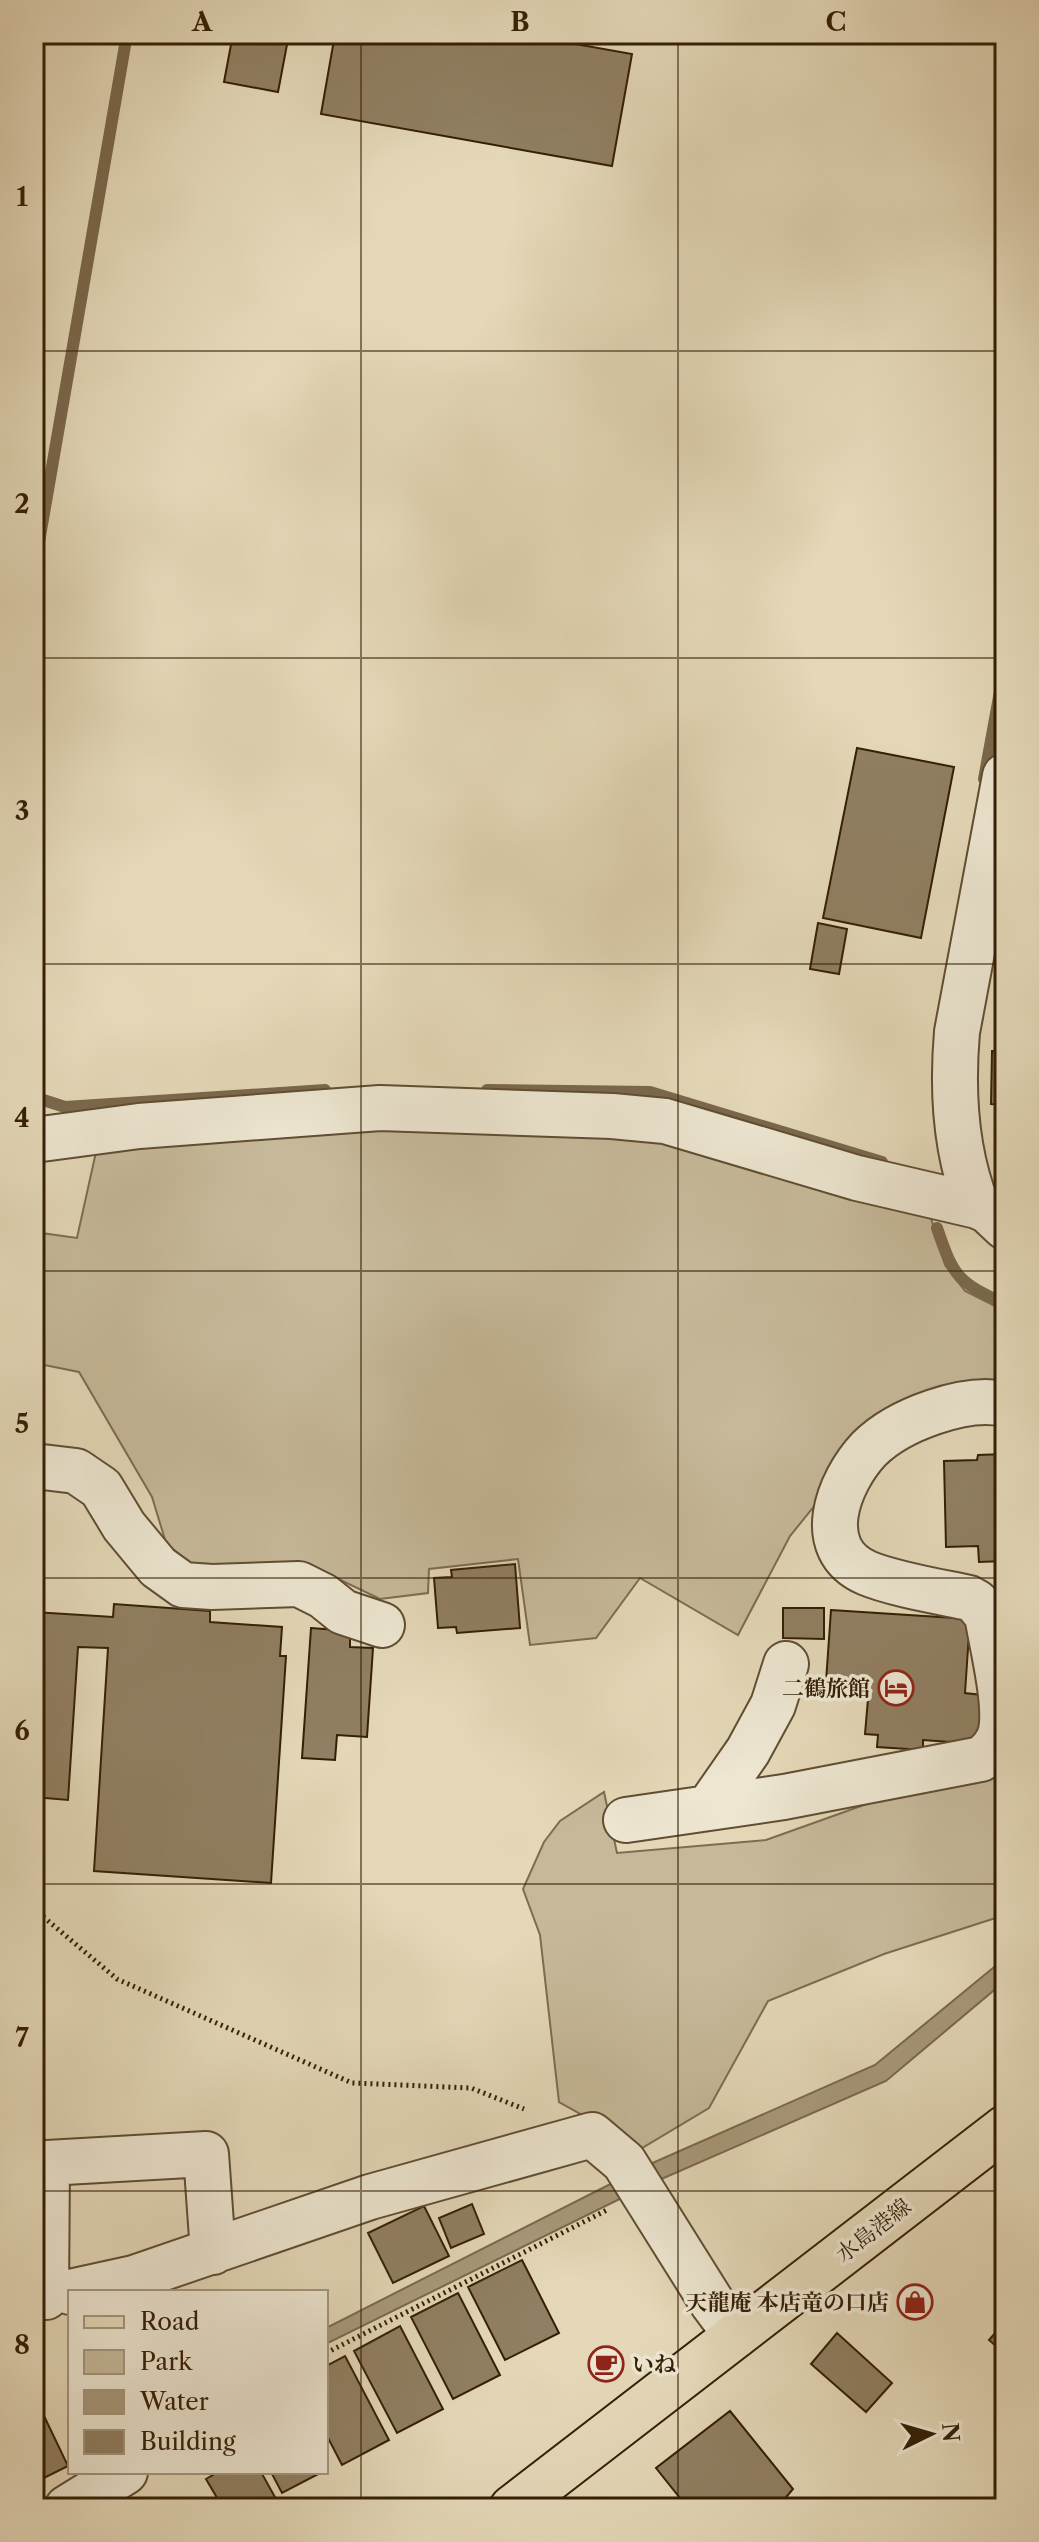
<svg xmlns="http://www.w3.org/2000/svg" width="1039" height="2542" font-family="'Libre Caslon Text','Noto Serif JP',serif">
  <rect width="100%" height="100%" fill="#e4d8b8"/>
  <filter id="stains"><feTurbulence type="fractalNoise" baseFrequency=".0025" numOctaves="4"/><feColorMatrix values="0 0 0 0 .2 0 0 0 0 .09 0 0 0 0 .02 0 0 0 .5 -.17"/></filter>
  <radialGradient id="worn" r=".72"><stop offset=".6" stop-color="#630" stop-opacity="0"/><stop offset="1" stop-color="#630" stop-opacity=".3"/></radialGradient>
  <path fill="#c6b99a" stroke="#7d6c50" stroke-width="2" d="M378,1122L663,1139L917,1206L931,1218L945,1265L965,1291L1005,1311V1391L867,1441L790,1536L738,1635L640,1578L596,1638L530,1645L518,1559L429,1569L428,1593L380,1599L324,1572L204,1576L166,1543L152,1497L79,1372L34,1363V1232L77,1238L96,1152Z
    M1005,1761V1915L884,1954L768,2001L709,2108L642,2148L559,2102L540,1935L523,1889L544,1842L560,1821L604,1792L617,1853L766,1840L875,1801Z"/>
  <path fill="#a8997b" stroke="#7a684c" stroke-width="2" d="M1005,1958V1981L886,2081L650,2184L326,2344V2328L648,2165L875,2065Z"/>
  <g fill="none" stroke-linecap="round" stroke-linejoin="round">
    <path stroke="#7a684c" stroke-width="12" d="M34,571L127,34
      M984,779L1005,664
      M487,1090L650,1092L882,1162
      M34,1097L65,1107L325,1090
      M937,1228C954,1278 958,1282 1005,1304"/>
  </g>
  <path fill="#907f62" stroke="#341f05" stroke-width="2" d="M233,34H289L278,92L224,82Z
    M335,34H519L632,54L612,166L321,114Z
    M857,748L954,767L921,938L823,918Z
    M818,923L847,929L839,974L810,969Z
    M992,1051L1005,1052V1105L991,1104Z
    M1005,1454V1561L979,1562L978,1546L946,1547L944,1461L977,1460L978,1455Z
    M34,1497L42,1498L34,1612L113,1617L114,1604L210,1611V1622L282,1627L280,1656H286L271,1883L94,1871L108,1648L78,1647L68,1800L34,1797Z
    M515,1564L520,1628L457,1633L456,1627L438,1628L434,1578L452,1577L451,1570Z
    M783,1608H824V1639L783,1638Z
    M831,1610L970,1619L965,1693L982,1695L978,1752L950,1750V1742L923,1740V1750L877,1747L878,1735L865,1734L868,1699L825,1696Z
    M311,1628L350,1631V1647L373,1648L367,1737L337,1735L335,1760L302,1758Z
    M472,2204L484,2234L451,2248L439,2218Z
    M424,2206L449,2256L393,2283L368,2233Z
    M522,2260L559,2333L505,2360L468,2287Z
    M458,2293L500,2375L453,2399L411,2317Z
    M1005,2322V2354L989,2340Z
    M400,2326L443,2409L397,2433L354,2351Z
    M837,2333L892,2383L866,2412L811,2364Z
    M345,2356L389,2440L342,2465L326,2434V2366Z
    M34,2395L68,2466L34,2483Z
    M730,2411L793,2489L777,2508H688L656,2468Z
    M218,2472H261L281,2508H223L206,2479Z
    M271,2472H322L282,2493Z"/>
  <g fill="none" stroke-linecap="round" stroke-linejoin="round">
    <defs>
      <path id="minor" d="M34,1140L139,1126L380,1108L612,1116L665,1121L857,1178L977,1206L988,1211L1005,1227
        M977,1206C955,1151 952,1090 957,1032L1005,776
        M34,1466L76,1471L101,1488L124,1526L158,1567L183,1585L212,1587L299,1584L323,1596L343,1612L382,1625
        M709,1807L748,1751L773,1705L786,1664
        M626,1820L784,1797L981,1759C990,1752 996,1746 1000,1735C1008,1707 992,1646 987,1615L976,1602L969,1598C941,1592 893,1584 867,1573C812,1549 838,1482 869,1449C898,1420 965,1395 1005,1404
        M70,2292L134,2278L370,2197L592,2135L624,2162L713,2304L736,2335
        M46,2297L47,2163L206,2154L213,2252
        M67,2508L125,2472"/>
      <path id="major" d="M512,2508L1005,2128"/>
    </defs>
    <use href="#minor" stroke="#604d32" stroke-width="48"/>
    <use href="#major" stroke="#341f05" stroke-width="48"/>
    <path stroke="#341f05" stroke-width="5" stroke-dasharray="2 4" stroke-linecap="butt" d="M34,1909L117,1979L352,2083L471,2088L524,2109
      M326,2353L607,2210"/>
    <use href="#minor" stroke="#ede6d1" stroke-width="44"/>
    <use href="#major" stroke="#e4d8b8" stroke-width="44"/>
  </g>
  <path fill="none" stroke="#341f05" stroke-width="2" stroke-opacity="0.55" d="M361,34V2508M678,34V2508M34,351H1005M34,658H1005M34,964H1005M34,1271H1005M34,1578H1005M34,1884H1005M34,2191H1005"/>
  <defs>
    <symbol id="hotel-ring" viewBox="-11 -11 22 22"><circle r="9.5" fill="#ede6d1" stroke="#8f2418" stroke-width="1.5"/><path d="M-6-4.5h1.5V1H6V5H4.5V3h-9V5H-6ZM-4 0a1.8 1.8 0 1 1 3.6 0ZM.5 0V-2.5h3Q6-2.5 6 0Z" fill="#8f2418"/></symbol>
    <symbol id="shop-ring" viewBox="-11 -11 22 22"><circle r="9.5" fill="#ede6d1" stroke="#8f2418" stroke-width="1.5"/><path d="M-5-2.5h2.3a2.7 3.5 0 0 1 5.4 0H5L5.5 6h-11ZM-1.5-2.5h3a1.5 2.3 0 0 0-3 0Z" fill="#8f2418"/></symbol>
    <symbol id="cafe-ring" viewBox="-11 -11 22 22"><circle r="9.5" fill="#ede6d1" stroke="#8f2418" stroke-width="1.5"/><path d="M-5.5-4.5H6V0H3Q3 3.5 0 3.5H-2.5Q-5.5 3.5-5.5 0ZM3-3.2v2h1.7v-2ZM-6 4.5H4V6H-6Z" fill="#8f2418"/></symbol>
  </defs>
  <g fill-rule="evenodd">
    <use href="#hotel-ring" x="876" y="1668" width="40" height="40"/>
    <use href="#shop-ring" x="895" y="2282" width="40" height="40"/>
    <use href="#cafe-ring" x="586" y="2344" width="40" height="40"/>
  </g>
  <g text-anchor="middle" stroke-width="7" stroke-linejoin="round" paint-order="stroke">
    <g font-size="22" font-weight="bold" fill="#341f05" stroke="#ede6d1" text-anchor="end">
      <text x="870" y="1696">二鶴旅館</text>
      <text x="889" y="2310">天龍庵 本店竜の口店</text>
      <text x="632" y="2372" text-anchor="start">いね</text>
    </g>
    <g font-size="22" fill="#341f05" stroke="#ede6d1">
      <text transform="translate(873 2230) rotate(-38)" y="8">水島港線</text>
    </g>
  </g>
  <rect width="1039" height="2542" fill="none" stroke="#e4d8b8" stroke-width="88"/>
  <rect x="68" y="2290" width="260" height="184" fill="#ede6d1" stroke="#a3967f" stroke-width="2"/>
  <rect x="84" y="2316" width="40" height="12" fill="#e4d8b8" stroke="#a3967f" stroke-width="2"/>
  <text x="140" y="2330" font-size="24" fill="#341f05">Road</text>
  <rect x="84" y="2350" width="40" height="24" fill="#c6b99a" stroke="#a3967f" stroke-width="2"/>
  <text x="140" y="2370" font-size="24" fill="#341f05">Park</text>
  <rect x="84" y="2390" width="40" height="24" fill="#a8997b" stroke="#a3967f" stroke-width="2"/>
  <text x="140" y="2410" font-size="24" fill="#341f05">Water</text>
  <rect x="84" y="2430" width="40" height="24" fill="#907f62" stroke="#a3967f" stroke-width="2"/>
  <text x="140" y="2450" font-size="24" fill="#341f05">Building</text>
  <g transform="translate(931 2434) rotate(85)" stroke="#ede6d1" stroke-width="6" paint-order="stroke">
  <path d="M0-6L14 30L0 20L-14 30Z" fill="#341f05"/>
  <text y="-12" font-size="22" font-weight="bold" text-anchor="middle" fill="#341f05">N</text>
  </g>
  <rect x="44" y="44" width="951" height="2454" fill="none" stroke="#341f05" stroke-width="3"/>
  <g font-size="26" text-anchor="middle" font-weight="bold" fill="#341f05">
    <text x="202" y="31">A</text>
    <text x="520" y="31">B</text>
    <text x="836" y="31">C</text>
    <text x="22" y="206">1</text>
    <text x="22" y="513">2</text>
    <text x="22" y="820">3</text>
    <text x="22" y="1127">4</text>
    <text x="22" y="1433">5</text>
    <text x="22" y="1740">6</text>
    <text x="22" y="2047">7</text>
    <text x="22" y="2354">8</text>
  </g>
  <rect width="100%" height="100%" filter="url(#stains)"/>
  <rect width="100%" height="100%" fill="url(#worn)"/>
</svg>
